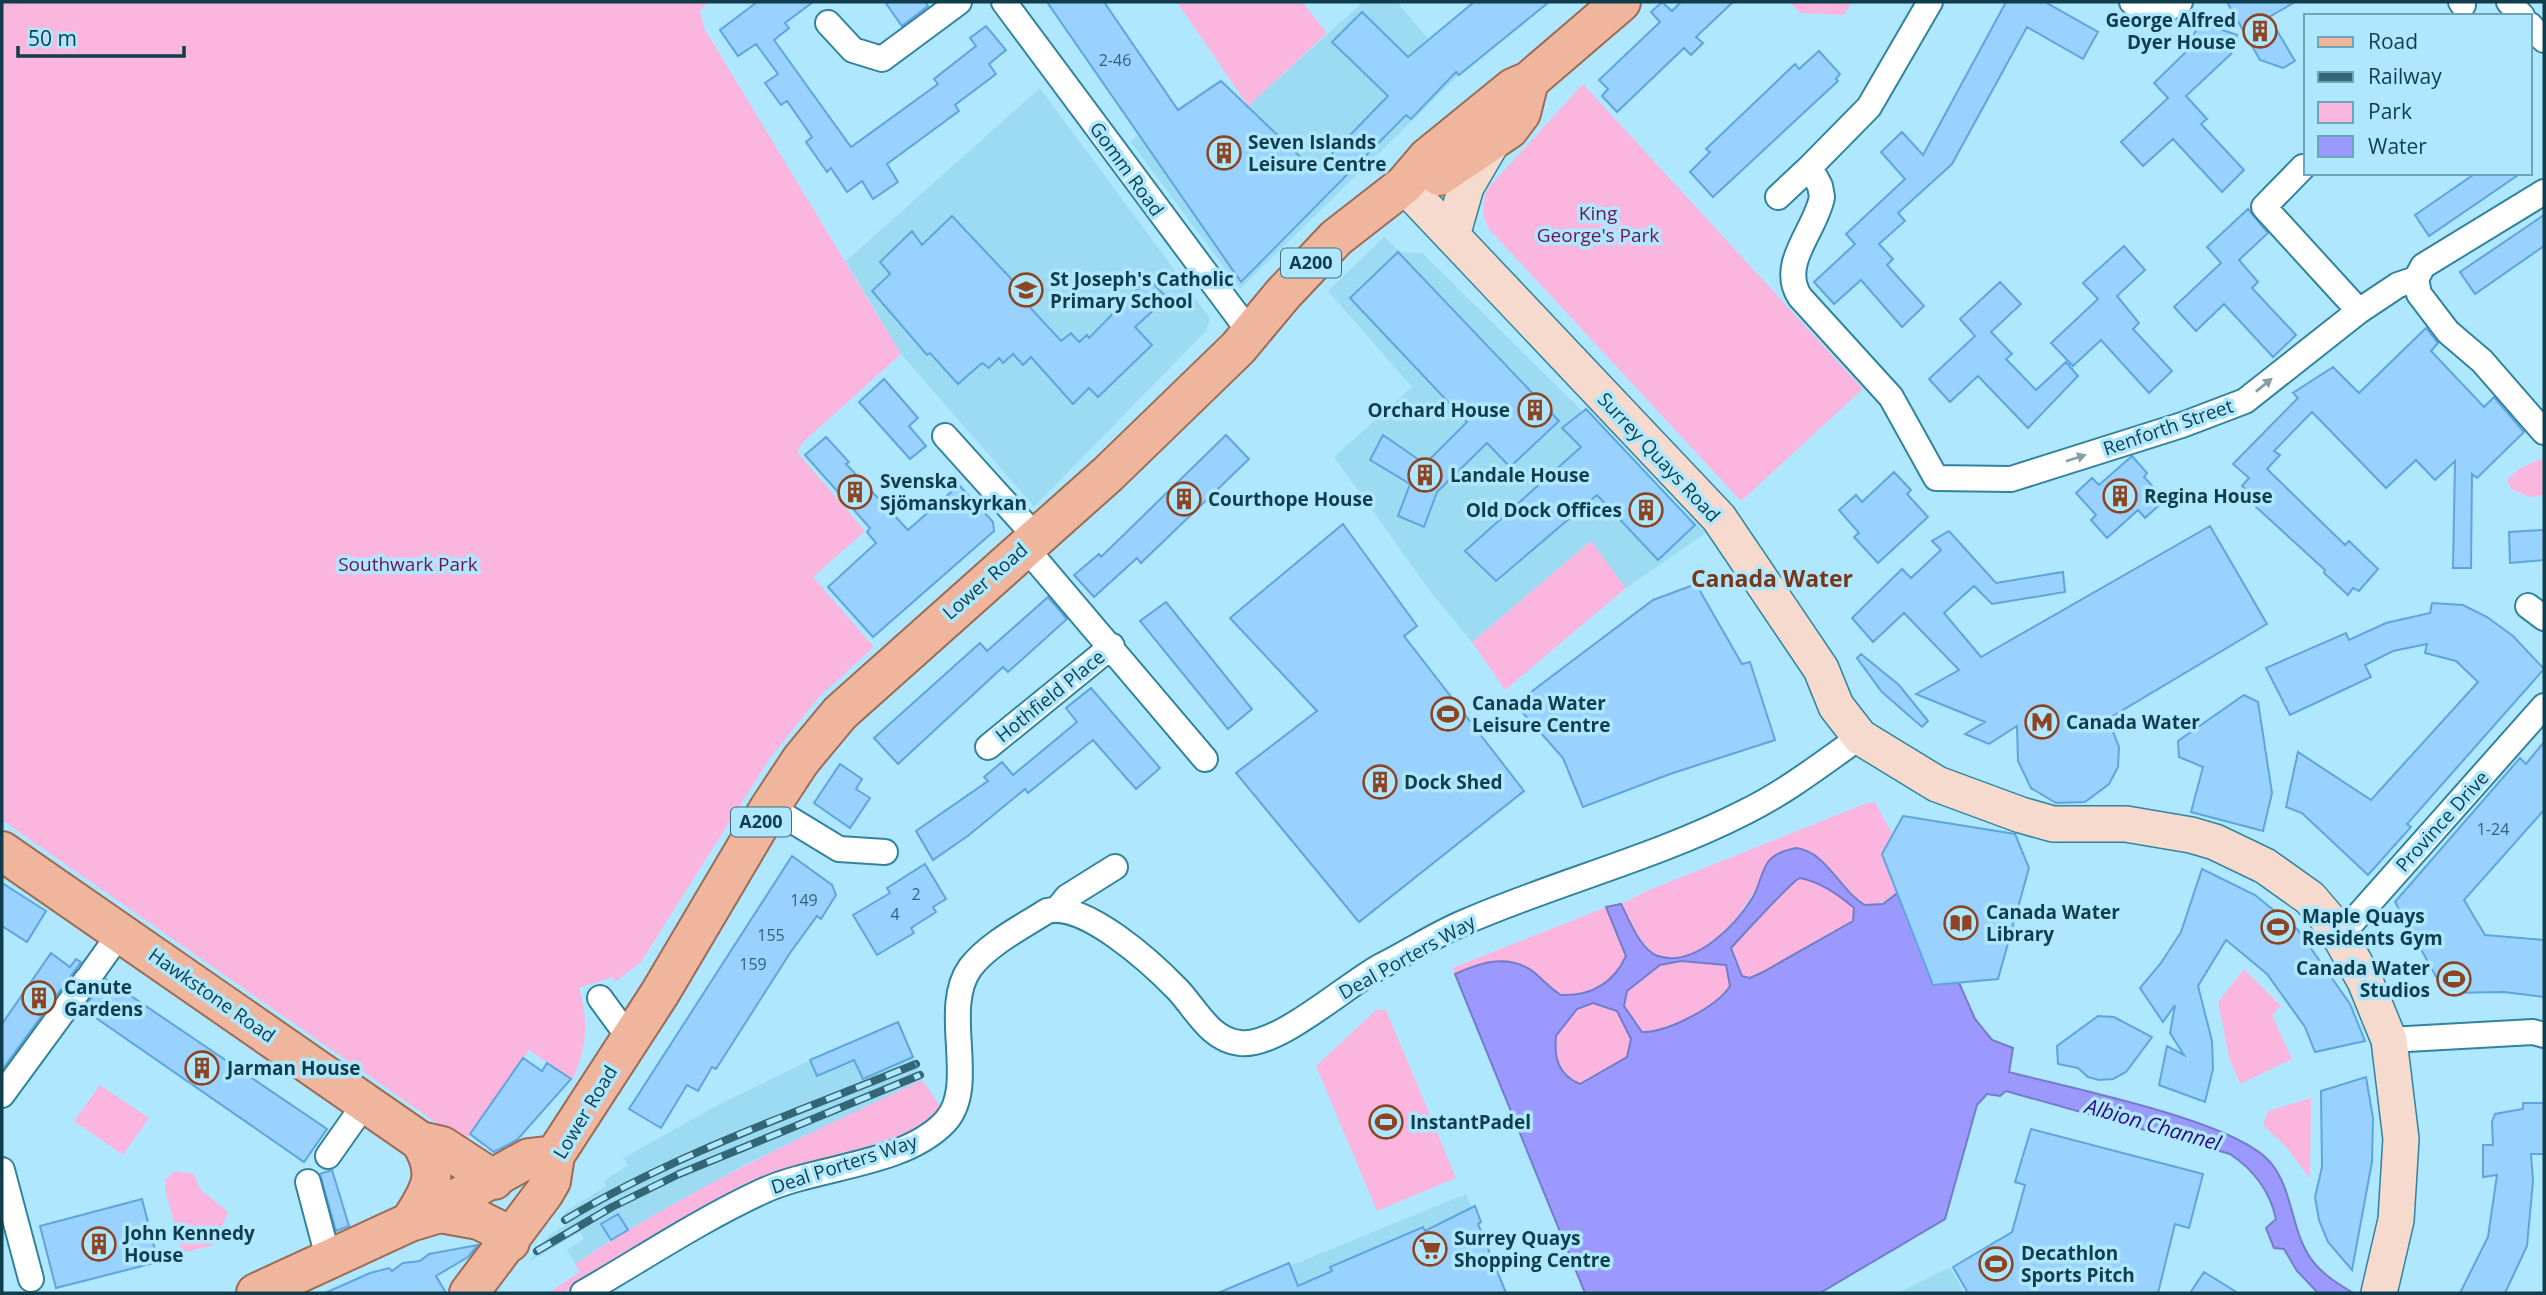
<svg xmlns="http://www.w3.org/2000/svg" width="2546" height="1295" font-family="'Open Sans',sans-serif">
  <rect width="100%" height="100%" fill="#afe8fe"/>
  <path fill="#9ddbf2" d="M1363,2H1397L1459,75L1240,289L1130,141L1220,79L1248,106Z
    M1040,88L1210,318L1206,331L1034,507L901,354L846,261Z
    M1384,237L1401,252L1422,253L1706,533L1626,588L1591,541L1472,642L1430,591L1334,457L1412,387L1328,291Z
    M913,1057L922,1080L744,1165L628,1230L618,1214L602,1224L611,1240L575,1264L567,1250L584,1239L580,1232L529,1262L549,1235L567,1224L563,1216L567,1211L606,1186L604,1181L628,1165L623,1158L720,1104L810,1060L818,1076L854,1060L863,1079Z
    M1466,1194L1508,1293H1224Z
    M1950,1267L1964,1293H1898Z"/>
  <path fill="#fab6de" d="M2,2H709L700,10L704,28L901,354L803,442L797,452L865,531L813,577L874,647L820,696L770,758L641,962L615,982L613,977L579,988C589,1022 587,1048 572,1080L529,1050L464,1142L2,820Z
    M1177,2H1302L1327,33L1248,106Z
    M1790,2H1852L1844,15L1800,13Z
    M1583,84L1863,389L1741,501L1488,228C1481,213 1482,203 1488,188Z
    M2540,459L2544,462V495L2530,497L2511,489L2507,480L2519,469Z
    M1591,541L1626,588L1505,690L1472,642Z
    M1875,802L1893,835L1900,889C1886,901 1876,911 1858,901L1817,857C1803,864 1768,876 1759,886C1748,898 1741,914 1730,926C1715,942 1677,970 1654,953C1638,942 1629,921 1621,904L1649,890L1867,803Z
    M1800,878C1821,882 1838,894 1854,908L1853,921L1763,972L1750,978L1742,976L1731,948C1742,937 1792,880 1800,878Z
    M1606,907L1626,956C1613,984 1591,996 1561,995C1551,989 1544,980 1535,973C1509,953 1481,962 1455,974L1452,968Z
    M1681,961L1726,965L1730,986C1717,1007 1666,1033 1642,1033L1624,1006L1626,991L1660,965Z
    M2244,969L2281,1006L2272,1015L2292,1059L2240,1084L2229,1057L2218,1002Z
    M1593,1003L1617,1011L1631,1040L1627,1057L1580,1084C1558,1075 1554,1058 1556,1036L1577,1009Z
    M1376,1010H1386L1456,1178L1377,1211L1316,1066Z
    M922,1080L941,1107L930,1121L909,1134L736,1190L563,1293H548L580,1272L575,1264C685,1191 803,1136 922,1080Z
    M100,1085L149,1118L123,1155L74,1121Z
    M2311,1098L2310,1179L2288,1149L2263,1125L2268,1111Z
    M175,1171L194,1174L200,1189L228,1212L214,1245L182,1253L165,1189L166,1179Z"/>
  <path fill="#9b99fe" stroke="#717dc8" stroke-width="2" fill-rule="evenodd" d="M1796,848C1826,851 1840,891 1865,905L1883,904L1914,880L1975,1019L1992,1040L2013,1048L2009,1072C2068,1088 2234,1120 2270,1162C2295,1191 2290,1235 2315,1264C2325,1276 2340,1285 2353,1293H2318L2297,1271L2284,1249L2274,1248L2266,1228L2276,1219C2270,1191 2254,1170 2230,1154L2006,1091L2000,1096L1987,1094L1977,1105L1945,1219L1820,1293H1585L1455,974C1481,962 1510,953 1535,973C1544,981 1551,989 1561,995C1591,996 1613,984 1626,956L1606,907L1621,904C1629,919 1640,950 1658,956C1695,968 1736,925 1753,897C1759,887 1761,872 1768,862C1774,854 1786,850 1796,848ZM1800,878C1821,882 1838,894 1854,908L1853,921L1763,972L1750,978L1742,976L1731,948C1740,938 1793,880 1800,878ZM1681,961L1726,965L1730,986C1717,1007 1666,1033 1642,1032L1624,1006L1627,991L1660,965ZM1593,1003L1617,1011L1631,1039L1627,1057L1580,1084C1558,1075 1554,1058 1556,1036L1577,1009Z"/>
  <path fill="#99d1ff" stroke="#5da5dc" stroke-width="2" d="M757,2H813L785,23L789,28L774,40L851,147L938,84L934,79L976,46L970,38L986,26L1006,50L989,64L996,74L955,105L959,111L887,164L898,182L873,199L862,181L847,192L831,168L827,172L806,142L812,137L787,101L781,105L765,83L778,74L756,44L738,56L720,30Z
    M885,2H925L928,6L902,26Z
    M1047,2H1104L1178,110L1221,81L1315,171L1388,96L1332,42L1362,12L1408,57L1474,2H1549L1459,75L1456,72L1411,119L1406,115L1241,282Z
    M1662,2L1672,11L1681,2H1733L1696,37L1703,43L1691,55L1684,48L1617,112L1602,96L1608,89L1599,80L1660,22L1651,12Z
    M2006,2H2045L2098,32L2083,59L2027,27L1952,164L1898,213L1905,221L1879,244L1893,259L1887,265L1924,306L1902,327L1861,280L1834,304L1814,282L1855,244L1846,234L1905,179L1881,152L1902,132L1923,155Z
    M2227,2H2295L2269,17L2295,61L2283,68L2260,60Z
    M2199,22L2237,35L2231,54L2186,96L2207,119L2201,124L2244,170L2222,192L2173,139L2143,166L2121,142L2168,98L2154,83L2188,50Z
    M1819,51L1840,74L1836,79L1838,81L1713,197L1690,172L1710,152L1706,149L1795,64L1799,69Z
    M2476,173H2521L2429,236L2415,215Z
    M2248,209L2268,233L2239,260L2258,282L2252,288L2296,335L2273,357L2224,304L2196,331L2174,307L2221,263L2207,247Z
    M2544,215V246L2475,294L2460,272Z
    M952,216L1018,286L1014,290L1061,341L1071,333L1079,342L1087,335L1089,338L1148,278L1167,298L1135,327L1152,345L1098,397L1089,388L1073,404L1031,357L1023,365L1013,354L1003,363L999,358L989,368L982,363L958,384L930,353L927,355L872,291L890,274L880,262L912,231L922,245Z
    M2124,246L2145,270L2117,296L2139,323L2133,329L2172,371L2149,393L2101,340L2073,366L2051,343L2098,299L2083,283Z
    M1398,252L1559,421L1510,467L1487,443L1437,492L1424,527L1398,516L1410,484L1370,460L1383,435L1425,464L1467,422L1350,298Z
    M2000,282L2021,304L1991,332L2012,354L2006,359L2036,390L2066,362L2078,376L2028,428L1978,376L1950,402L1929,379L1975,336L1960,319Z
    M2426,328L2438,343L2431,351L2484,407L2494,397L2524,432L2477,478L2472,474L2471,568H2453L2455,461L2435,480L2416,460L2386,488L2312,412L2274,451L2280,455L2267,469L2345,545L2349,541L2378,569L2359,591L2353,588L2348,595L2324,573L2325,570L2256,507L2260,502L2242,486L2249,478L2233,464L2298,398L2293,393L2333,367L2359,393Z
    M884,379L918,418L909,426L926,446L910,459L859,402Z
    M1586,409L1695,525L1658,560L1597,495L1496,581L1465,551L1581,447L1562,428Z
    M1226,435L1249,459L1141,563L1137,558L1094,597L1074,575L1099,554L1101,557Z
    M826,437L849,462L846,464L908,530L959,485L993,522L994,531L873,637L828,587L876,543L867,532L870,528L805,455Z
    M2132,456L2147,473L2144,477L2165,500L2145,518L2138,510L2107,538L2091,520L2096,515L2076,493L2092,478L2099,485Z
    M1894,472L1911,490L1907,494L1928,517L1878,563L1854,537L1859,533L1839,510L1856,495L1862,502Z
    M1343,524L1417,626L1404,636L1524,791L1359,922L1236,773L1317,711L1230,618Z
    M2210,526L2267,624L2108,719L2119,747L2118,767L2109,784L2085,802L2056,803L2031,788L2018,761L2017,726L1989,744L1965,734L1985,722L1916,694L1959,670L1904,613L1873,642L1852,618L1902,569L1911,578L1941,550L1932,541L1949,531L1996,583L2063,572L2065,592L1992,604L1974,586L1944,613L1981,657Z
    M2544,530V560L2510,563L2509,532Z
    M1696,584L1742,664L1750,662L1775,740L1670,774L1583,807L1563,758L1515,704L1653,600Z
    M1048,597L1067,619L1008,672L1003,667L898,764L874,738L980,643L987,651Z
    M1166,602L1252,709L1228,729L1140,621Z
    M2432,603L2463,605L2487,617L2513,636L2544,669L2407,824L2411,827L2368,875L2302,813L2286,807L2298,752L2371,800L2478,682L2456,661L2425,653L2427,644L2393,651L2365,665L2371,677L2290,715L2266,668L2346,633L2349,640L2386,623L2430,613Z
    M1861,654L1899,685L1928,721L1922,727L1882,692L1857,658Z
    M1091,688L1160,768L1136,789L1093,740L1028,793L1025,789L969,835L933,860L916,831L988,781L984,777L1002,762L1013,775L1077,722L1066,708Z
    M2244,695L2258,702L2272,793L2263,831L2191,812L2203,767L2179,757L2178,741Z
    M2544,742V810L2464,900L2485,935L2544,940V997L2504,992L2445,993L2395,902L2520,758L2526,764Z
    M840,764L862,779L856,789L870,798L850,828L814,803Z
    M1903,816L2015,834L2029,868L1998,979L1933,985L1882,854Z
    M792,856L832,885L836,895L821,919L817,916L790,953L716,1069L712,1067L698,1091L687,1085L661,1128L629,1109Z
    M925,864L946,899L933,907L936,912L911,928L914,933L877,955L853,915L890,893L887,888Z
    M2202,869L2255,895L2298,930L2350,1004L2365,1041L2315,1052L2305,1027L2267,974L2226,940L2198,986L2212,1041L2213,1069L2205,1102L2159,1085L2167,1046L2184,1055L2170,1033L2175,1005L2163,1022L2140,988L2161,963L2181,932Z
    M2,883L46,911L27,942L2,926Z
    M51,953L70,967L76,959L81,962L2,1070V1024Z
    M106,979L327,1129L304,1162L83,1009Z
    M2098,1016L2114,1017L2152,1037L2126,1072L2113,1079L2099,1080L2088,1077L2078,1068L2058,1064L2057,1046Z
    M898,1022L913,1057L863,1079L854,1060L817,1076L810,1060Z
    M523,1058L542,1071L547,1063L571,1079L517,1140L494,1152L470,1134Z
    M2366,1077L2373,1118L2372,1162L2352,1270L2328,1242L2319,1220L2315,1197L2322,1167L2321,1091Z
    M2523,1103H2544V1154H2531L2533,1181L2527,1246L2505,1293H2460L2488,1237L2497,1175L2483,1177V1145H2493L2492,1122L2495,1114L2523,1109Z
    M2031,1129L2203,1174L2189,1228L2175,1224L2158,1293H1968L1953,1267L2012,1232L2025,1185L2015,1182Z
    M332,1170L349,1226L336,1231L320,1174Z
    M142,1199L158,1262L56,1288L40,1226Z
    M1475,1206L1481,1222L1478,1224L1506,1293H1218L1289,1263L1298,1286L1332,1271L1330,1267L1423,1227L1425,1231Z
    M618,1214L628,1230L611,1240L601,1224Z
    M478,1245L468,1257L436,1276L446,1293H325L370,1273L389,1268L392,1271L403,1263L420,1261L429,1254Z
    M2204,1272L2238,1293H2190Z"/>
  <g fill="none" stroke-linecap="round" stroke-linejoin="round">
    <defs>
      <path id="street" d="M1004,2L1251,334
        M1930,2L1869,107L1810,167L1820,186L1822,197C1816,230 1778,264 1800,297L1891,397L1936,478L2011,479L2182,425L2245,401L2359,311L2398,285L2416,279
        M2132,2L2160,13L2180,2
        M2461,2L2463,5
        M2509,2L2522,16
        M828,23L853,50L882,59L959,2
        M2530,25L2544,40
        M2303,167L2264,207L2359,311
        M2544,192L2423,266L2416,279L2419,294L2448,332L2482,361L2544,432
        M1778,197L1810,167
        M945,436L1036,537
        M1025,547L1205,759
        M2528,606L2544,618
        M988,747L1112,646
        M770,807L839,849L885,852
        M1058,908L1067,897L1115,867
        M2340,936L2544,706
        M91,974L121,932
        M600,998L619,1024L633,1034
        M2389,1040L2533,1032L2544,1035
        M2,1095L87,979
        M328,1156L366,1102
        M2,1170L31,1279
        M308,1182L329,1261
        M583,1293C642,1259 700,1220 763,1191C817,1166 903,1166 945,1122C979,1086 940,1010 970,968C988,944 1022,927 1047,911C1084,901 1152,963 1178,990C1196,1009 1210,1040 1240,1043C1277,1048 1346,985 1381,966C1409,952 1436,934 1465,922C1557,882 1655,858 1745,812C1786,792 1823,763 1860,737"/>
      <path id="secondary" d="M1404,185L1719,518L1821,669L1836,706L1860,737L1937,784L2021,815L2053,824H2126L2191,835L2215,842L2265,866L2310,898L2334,926L2365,981L2389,1040L2401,1139L2396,1220L2379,1293
        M1452,236L1466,187L1491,144"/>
      <path id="primary" d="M1439,176L1509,129L1521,113L1529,81
        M2,851L420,1141C442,1175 429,1192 410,1222
        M420,1141L442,1146L494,1180
        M440,1213L450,1202L529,1158L555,1155
        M256,1293L410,1222L440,1213L479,1220L501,1231L510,1242
        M469,1293L544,1193L551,1181L555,1155L660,993L770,807L801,760L840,713L1108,474L1238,348L1283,294L1336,238L1404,185L1427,158L1513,88L1529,81L1621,2"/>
    </defs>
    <use href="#street" stroke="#32839d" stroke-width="28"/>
    <use href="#secondary" stroke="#32839d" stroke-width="38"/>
    <use href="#primary" stroke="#9a6c56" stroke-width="42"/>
    <use href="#street" stroke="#fff" stroke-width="24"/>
    <use href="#secondary" stroke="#f7dace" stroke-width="35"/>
    <use href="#primary" stroke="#efb69d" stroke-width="38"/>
    <defs>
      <path id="rail" d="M565,1220C674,1154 798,1112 916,1064
        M537,1251L612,1207L679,1174L920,1075"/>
    </defs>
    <use href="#rail" stroke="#356676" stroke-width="8"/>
    <use href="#rail" stroke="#afe8fe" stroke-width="5" stroke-dasharray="16" stroke-linecap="butt"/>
  </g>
  <defs><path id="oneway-solid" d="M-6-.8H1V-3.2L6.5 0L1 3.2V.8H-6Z" transform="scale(1.75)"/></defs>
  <g fill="#879ea5">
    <use href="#oneway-solid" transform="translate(2264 385) rotate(-39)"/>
    <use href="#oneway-solid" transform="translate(2076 458) rotate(-18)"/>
  </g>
  <defs>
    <symbol id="building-ring" viewBox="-11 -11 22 22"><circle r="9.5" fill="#afe8fe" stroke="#8c4423" stroke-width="1.5"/><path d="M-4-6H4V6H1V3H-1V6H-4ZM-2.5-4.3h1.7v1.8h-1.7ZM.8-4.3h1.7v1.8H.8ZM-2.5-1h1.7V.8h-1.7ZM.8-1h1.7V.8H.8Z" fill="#8c4423"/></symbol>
    <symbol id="school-ring" viewBox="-11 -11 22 22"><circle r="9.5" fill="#afe8fe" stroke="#8c4423" stroke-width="1.5"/><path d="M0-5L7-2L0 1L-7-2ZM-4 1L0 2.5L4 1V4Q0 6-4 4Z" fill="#8c4423"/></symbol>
    <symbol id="stadium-ring" viewBox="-11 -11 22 22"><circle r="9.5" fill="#afe8fe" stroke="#8c4423" stroke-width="1.5"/><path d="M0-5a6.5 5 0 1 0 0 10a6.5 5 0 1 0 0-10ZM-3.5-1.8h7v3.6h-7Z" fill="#8c4423"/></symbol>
    <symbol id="metro-ring" viewBox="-11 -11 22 22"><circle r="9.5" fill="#afe8fe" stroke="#8c4423" stroke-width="1.5"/><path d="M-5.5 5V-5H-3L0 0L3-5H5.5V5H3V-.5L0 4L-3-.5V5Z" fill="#8c4423"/></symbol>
    <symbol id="library-ring" viewBox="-11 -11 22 22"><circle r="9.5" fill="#afe8fe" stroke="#8c4423" stroke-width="1.5"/><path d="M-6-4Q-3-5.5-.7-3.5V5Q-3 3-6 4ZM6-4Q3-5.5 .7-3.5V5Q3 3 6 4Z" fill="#8c4423"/></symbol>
    <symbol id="supermarket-ring" viewBox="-11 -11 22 22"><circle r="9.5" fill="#afe8fe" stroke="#8c4423" stroke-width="1.5"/><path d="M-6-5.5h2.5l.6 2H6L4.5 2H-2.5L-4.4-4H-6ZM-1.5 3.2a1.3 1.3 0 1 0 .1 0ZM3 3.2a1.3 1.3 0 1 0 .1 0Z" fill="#8c4423"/></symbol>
  </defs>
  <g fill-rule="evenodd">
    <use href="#building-ring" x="2241" y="12" width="38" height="38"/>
    <use href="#building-ring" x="1205" y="134" width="38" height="38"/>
    <use href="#school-ring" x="1007" y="271" width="38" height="38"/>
    <use href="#building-ring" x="1516" y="391" width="38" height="38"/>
    <use href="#building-ring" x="1406" y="456" width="38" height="38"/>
    <use href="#building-ring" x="836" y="473" width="38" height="38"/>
    <use href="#building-ring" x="2101" y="477" width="38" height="38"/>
    <use href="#building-ring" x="1165" y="480" width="38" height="38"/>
    <use href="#building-ring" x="1627" y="491" width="38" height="38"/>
    <use href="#stadium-ring" x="1429" y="695" width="38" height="38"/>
    <use href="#metro-ring" x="2023" y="703" width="38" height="38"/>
    <use href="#building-ring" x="1361" y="763" width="38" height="38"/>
    <use href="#library-ring" x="1942" y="904" width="38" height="38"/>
    <use href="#stadium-ring" x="2259" y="908" width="38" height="38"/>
    <use href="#stadium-ring" x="2435" y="960" width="38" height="38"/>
    <use href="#building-ring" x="20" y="979" width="38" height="38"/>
    <use href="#building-ring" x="183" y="1049" width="38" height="38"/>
    <use href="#stadium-ring" x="1367" y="1103" width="38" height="38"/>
    <use href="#building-ring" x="80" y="1225" width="38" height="38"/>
    <use href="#supermarket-ring" x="1411" y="1230" width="38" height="38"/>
    <use href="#stadium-ring" x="1977" y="1245" width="38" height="38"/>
  </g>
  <g text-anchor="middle" stroke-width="7" stroke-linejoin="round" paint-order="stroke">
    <g font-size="16" fill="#326278">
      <text x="1115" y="66">2-46</text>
      <text x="2493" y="835">1-24</text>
      <text x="916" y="900">2</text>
      <text x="804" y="906">149</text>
      <text x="895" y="920">4</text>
      <text x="771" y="941">155</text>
      <text x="753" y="970">159</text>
    </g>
    <g fill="#afe8fe" stroke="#3f7081" stroke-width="2">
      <rect x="1281" y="248.5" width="60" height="29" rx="5"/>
      <rect x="731" y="807.5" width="60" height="29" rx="5"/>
    </g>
    <g font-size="18" font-weight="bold" fill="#0f3d4b">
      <text x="1311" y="269">A200</text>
      <text x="761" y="828">A200</text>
    </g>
    <g font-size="19" font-weight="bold" fill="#0f3d4b" stroke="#afe8fe" text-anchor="start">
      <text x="2236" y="27" text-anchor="end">George Alfred<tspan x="2236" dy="22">Dyer House</tspan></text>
      <text x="1248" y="149">Seven Islands<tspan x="1248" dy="22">Leisure Centre</tspan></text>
      <text x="1050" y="286">St Joseph's Catholic<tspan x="1050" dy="22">Primary School</tspan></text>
      <text x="1510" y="417" text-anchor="end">Orchard House</text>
      <text x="1450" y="482">Landale House</text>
      <text x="880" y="488">Svenska<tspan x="880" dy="22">Sjömanskyrkan</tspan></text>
      <text x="2144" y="503">Regina House</text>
      <text x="1208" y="506">Courthope House</text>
      <text x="1622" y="517" text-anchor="end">Old Dock Offices</text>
      <text x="1472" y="710">Canada Water<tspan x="1472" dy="22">Leisure Centre</tspan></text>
      <text x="2066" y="729">Canada Water</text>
      <text x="1404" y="789">Dock Shed</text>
      <text x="1986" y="919">Canada Water<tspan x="1986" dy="22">Library</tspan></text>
      <text x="2302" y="923">Maple Quays<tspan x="2302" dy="22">Residents Gym</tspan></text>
      <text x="2430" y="975" text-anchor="end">Canada Water<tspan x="2430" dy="22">Studios</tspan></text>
      <text x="64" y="994">Canute<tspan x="64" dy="22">Gardens</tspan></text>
      <text x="227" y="1075">Jarman House</text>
      <text x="1410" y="1129">InstantPadel</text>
      <text x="124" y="1240">John Kennedy<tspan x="124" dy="22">House</tspan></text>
      <text x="1454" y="1245">Surrey Quays<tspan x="1454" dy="22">Shopping Centre</tspan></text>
      <text x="2021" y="1260">Decathlon<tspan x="2021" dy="22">Sports Pitch</tspan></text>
    </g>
    <g font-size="19" fill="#0f3d4b" stroke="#afe8fe">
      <text transform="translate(1127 169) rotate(54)" y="7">Gomm Road</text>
      <text transform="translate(2168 427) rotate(-19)" y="7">Renforth Street</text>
      <text transform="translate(1659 457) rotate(47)" y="7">Surrey Quays Road</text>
      <text transform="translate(985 581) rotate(-41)" y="7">Lower Road</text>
      <text transform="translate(1050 696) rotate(-39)" y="7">Hothfield Place</text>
      <text transform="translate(2442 821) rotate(-48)" y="7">Province Drive</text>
      <text transform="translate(1407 957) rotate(-29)" y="7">Deal Porters Way</text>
      <text transform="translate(212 995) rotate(35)" y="7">Hawkstone Road</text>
      <text transform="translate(585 1112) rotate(-59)" y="7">Lower Road</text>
      <text transform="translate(844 1164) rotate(-18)" y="7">Deal Porters Way</text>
    </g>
    <g font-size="19" fill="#6e1453" stroke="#afe8fe">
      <text x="1598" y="220">King<tspan x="1598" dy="22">George's Park</tspan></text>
      <text x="408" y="571">Southwark Park</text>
    </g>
    <g font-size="21" font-style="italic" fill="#2f0a84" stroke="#afe8fe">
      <text transform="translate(2153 1125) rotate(16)" y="7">Albion Channel</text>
    </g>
    <g font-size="23" font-weight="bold" fill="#78371a" stroke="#afe8fe">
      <text x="1772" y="587">Canada Water</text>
    </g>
  </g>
  <rect width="2546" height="1295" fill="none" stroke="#0f3d4b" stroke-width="7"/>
  <rect x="2304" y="14" width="228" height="161" fill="#afe8fe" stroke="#6fa4b6" stroke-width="2"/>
  <rect x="2318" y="37" width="35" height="10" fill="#efb69d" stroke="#6fa4b6" stroke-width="2"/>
  <text x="2368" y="49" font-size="21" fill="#0f3d4b">Road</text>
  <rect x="2318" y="72" width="35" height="10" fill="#356676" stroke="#6fa4b6" stroke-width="2"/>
  <text x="2368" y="84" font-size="21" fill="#0f3d4b">Railway</text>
  <rect x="2318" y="102" width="35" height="21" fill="#fab6de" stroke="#6fa4b6" stroke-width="2"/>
  <text x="2368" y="119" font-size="21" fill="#0f3d4b">Park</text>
  <rect x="2318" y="136" width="35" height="21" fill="#9b99fe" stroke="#6fa4b6" stroke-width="2"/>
  <text x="2368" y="154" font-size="21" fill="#0f3d4b">Water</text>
  <path d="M18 46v10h166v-10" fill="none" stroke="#0f3d4b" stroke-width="3.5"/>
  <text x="28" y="46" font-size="21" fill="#0f3d4b" stroke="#afe8fe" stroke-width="5" paint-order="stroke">50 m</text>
</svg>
